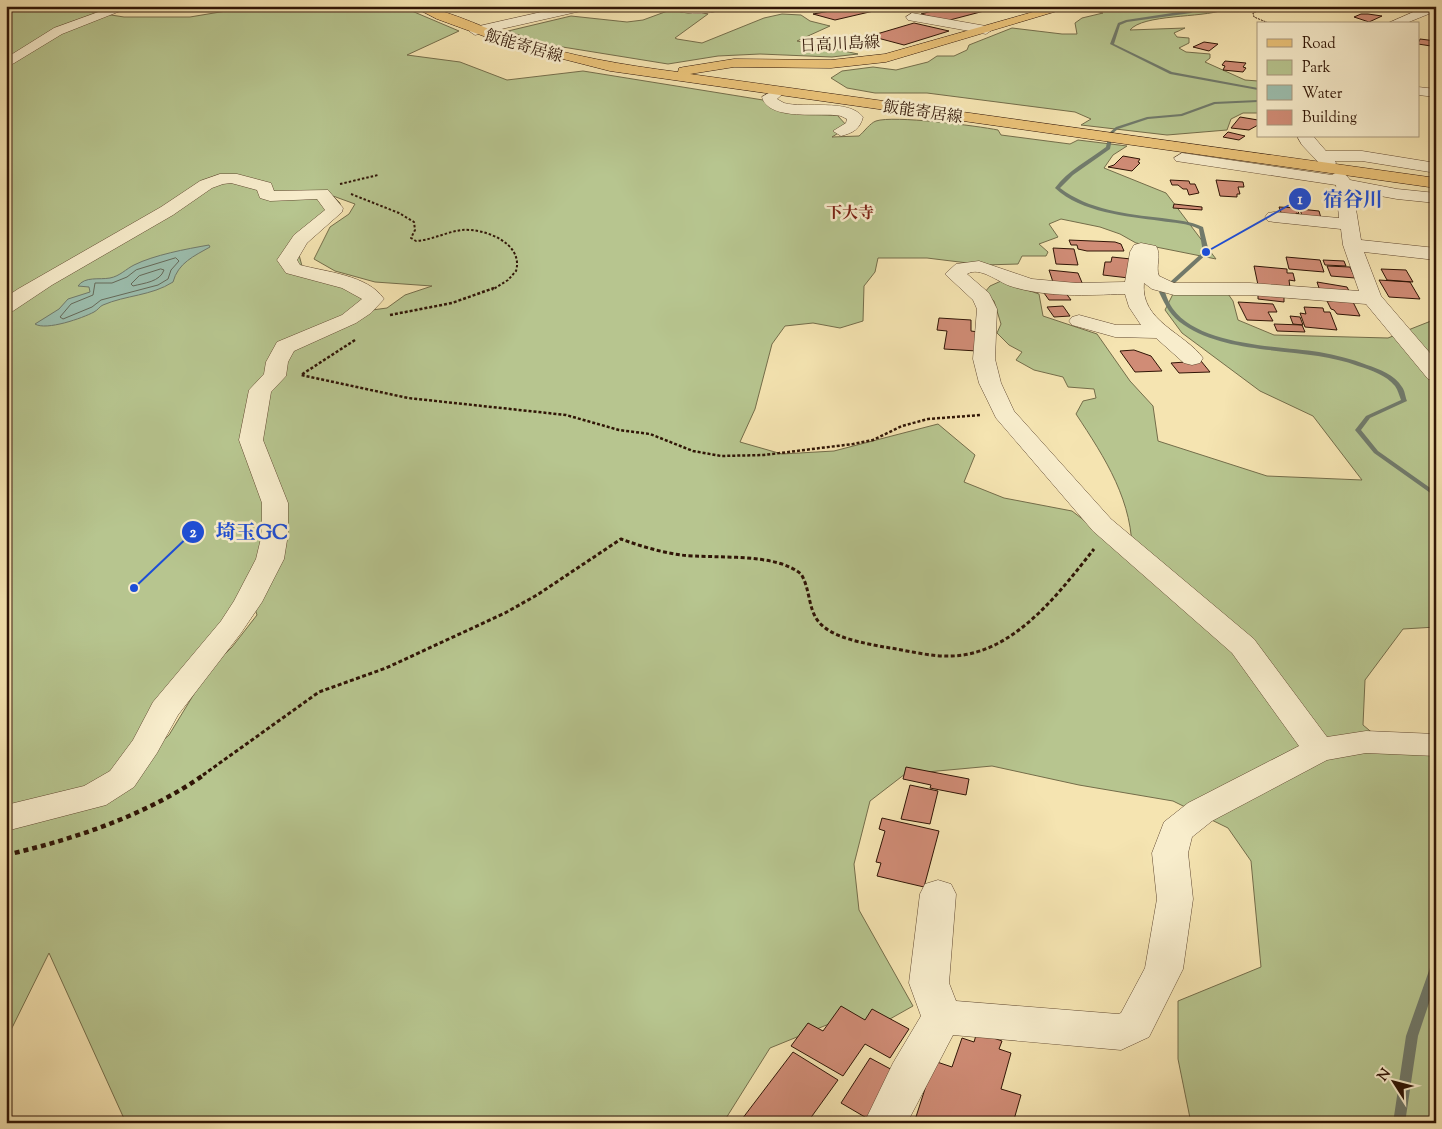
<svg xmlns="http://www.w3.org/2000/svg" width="1442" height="1129" font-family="'Sorts Mill Goudy','Noto Serif JP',serif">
  <rect width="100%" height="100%" fill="#f5e4b1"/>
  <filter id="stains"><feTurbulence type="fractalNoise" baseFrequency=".004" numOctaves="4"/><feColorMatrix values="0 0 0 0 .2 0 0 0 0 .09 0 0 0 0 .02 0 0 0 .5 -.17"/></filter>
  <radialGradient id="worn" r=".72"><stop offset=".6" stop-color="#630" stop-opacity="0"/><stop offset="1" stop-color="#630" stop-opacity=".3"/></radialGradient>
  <path fill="#b7c58f" stroke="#746d4a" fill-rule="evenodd" d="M6,6H72V9L124,17H190L256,6H400L459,31L407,55L460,62L507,80L583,71L763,100L772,108L799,114L837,115L848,127L832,137L859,136C864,132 870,123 876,121C893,115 978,126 998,130L1001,135L1070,144L1078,140L1127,146L1113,155L1104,168L1166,193L1216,259L1136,243L1120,234L1100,227L1061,219L1049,224L1058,237L1039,244L1048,252L1046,256H1022L1018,264L984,265L927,258H878L875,272L864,286L863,321L840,328L813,323L785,326L772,344L755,409L740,442L782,454L834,451L938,424L975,455L964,482L1004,498L1072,511L1132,557C1134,502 1105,458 1076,414L1083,401L1096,398L1094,389L1068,387L1063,377L1034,370L1016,360L1022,352L1009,345L997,333L1001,324L994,301L985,292L990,286L1001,281L1039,294L1043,316L1097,334L1130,381L1153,406L1158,441L1267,476L1362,480L1313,416L1260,391L1182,333L1165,310L1173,294L1226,291L1233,301L1238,320L1274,335L1388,338L1436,319V627L1403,629L1365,680L1363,725L1394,751L1436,756V1123H1191L1178,1059V1001L1261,967L1251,861L1228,828L1173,801L1079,785L992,766L905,774L870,801L854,864L859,910L913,1006L881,1024H829L770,1048L723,1123H126L49,953L6,1040ZM333,196L355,204L349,214L330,227L314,259L335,271L375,282L432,286L405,295L387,308L372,310L371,288L302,266L298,251L340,212V203ZM253,602L257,615L232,647L208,671L169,735L156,747Z
    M1084,6H1217L1223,10C1201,18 1143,14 1130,30L1185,28L1174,33L1177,37L1189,38V43L1179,48L1186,52L1210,54V58L1205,62L1245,80L1258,81V113H1243L1231,119L1227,130L1167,135L1081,125L1091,119L1075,112L927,93H875L847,88L831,78L842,71L873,67L896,70L928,62L937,56H954L967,50L969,45L1012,28L1062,34H1077L1075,23L1082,18L1103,13L1082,7Z
    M673,9L708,14L675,38L677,39L702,43L764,18L782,14L801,15L810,21L830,26L797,41L858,54L832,57L760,54L718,56L668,64L544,44L508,31L571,16L627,22L643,20Z"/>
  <path fill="#9cbeae" stroke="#717a6b" d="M209,245L210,247C194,256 178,263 173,282C151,296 126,295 103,305C100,306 98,310 94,312C83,318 46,331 35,324L59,309L68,299L90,292L89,287L78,286C85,276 99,280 110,278C120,276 126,269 134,265C154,255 186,249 209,245Z"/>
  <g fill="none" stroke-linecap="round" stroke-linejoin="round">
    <path stroke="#666a5a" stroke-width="1" d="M176,258L179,261L171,270L168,279L158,285L101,300L92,307L63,319L60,317L71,304L93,295L95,283H112L127,277L136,270Z
      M161,269L164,270C160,282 144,283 133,286L131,284L139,276Z"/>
    <path fill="#717a6b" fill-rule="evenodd" d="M1186,6H1190L1196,10L1191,13L1127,22L1120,25L1114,44L1172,72L1258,88V90L1170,74L1110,44L1118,23L1126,20L1192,10Z
      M1258,100V102L1215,104L1182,116L1148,119L1118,129L1113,133L1110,149L1073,175L1060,188C1089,210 1126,214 1162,218C1176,220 1190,221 1203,227L1209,252L1165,292C1167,298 1170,305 1173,309C1200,346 1278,346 1319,352C1336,355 1352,359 1367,365C1379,369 1395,375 1402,387C1405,391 1405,396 1407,401L1370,418L1361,430L1378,451L1436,492V497L1374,453L1355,430L1366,416L1401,400C1399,395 1398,390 1395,386C1386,375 1371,370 1358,366C1345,361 1331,358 1318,356C1275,349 1221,350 1184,325C1171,317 1165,305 1159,292L1203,252L1199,229C1187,223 1174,223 1161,221C1126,216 1082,213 1055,188C1067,171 1089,160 1106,147L1109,133L1116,127L1147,117L1181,114L1214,102Z
      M1436,961V982L1418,1036L1405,1123H1393L1406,1036L1431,965L1432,962Z"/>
  </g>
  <path fill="#d08c76" stroke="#301506" d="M895,6L835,20L813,14L848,8L844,7L847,6Z
    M952,6H973L988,10L946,21L921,14Z
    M1361,14H1368L1382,16L1369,22L1354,17Z
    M914,23L949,31L904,45L870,36Z
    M1420,39L1436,41V43L1431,46L1418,44Z
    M1204,42L1218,44L1209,51L1193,47Z
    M1225,61L1246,63L1243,67L1246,68L1243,72L1223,70L1225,66L1222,65Z
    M1240,117L1258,120V125L1249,130L1231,128Z
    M1228,132L1245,136L1239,140L1223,137Z
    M1123,156L1140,159L1138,162L1140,163L1132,171L1108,167L1114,165Z
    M1170,180L1189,181L1190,184H1195L1199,193L1189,195L1187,189H1183L1178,185H1172Z
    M1216,180L1243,182L1244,187H1238L1240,194H1237V197L1220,196Z
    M1174,204L1202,207V210L1173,208Z
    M1279,207L1297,208L1299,214L1296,213L1297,216L1282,215Z
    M1300,209L1319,211L1321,218L1302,216Z
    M1069,240L1115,242L1121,244L1124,251H1087L1078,249L1077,245H1071Z
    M1053,248L1074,249L1078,265L1056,264Z
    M1112,257L1131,259L1129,278L1103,275L1105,262H1111Z
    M1286,257L1320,260L1324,272L1289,269Z
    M1323,260L1344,261L1346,266L1325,265Z
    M1254,266L1287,269V273H1293L1295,281L1289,280L1290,288L1258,285Z
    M1327,266L1350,267L1355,278L1331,276Z
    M1381,269L1406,270L1413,282L1387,280Z
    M1049,270L1078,273L1083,285H1054Z
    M1379,280L1410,282L1420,299L1389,297Z
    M1317,282L1347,287L1350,293L1320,291Z
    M1065,292L1071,300H1049L1044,293Z
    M1258,292L1284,294V302L1258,299Z
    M1327,301L1353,302L1360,316L1337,314L1334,310L1331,309Z
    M1238,302L1273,304L1277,312H1268L1273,321L1247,320Z
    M1063,306L1070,316L1054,317L1047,307Z
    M1304,307L1323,308L1324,312H1330L1337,330L1305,327L1300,313L1306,314Z
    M1290,316L1300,317L1303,325L1293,324Z
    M939,318L971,320V331L978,332L977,351L944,349L947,331L937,330Z
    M1274,324L1302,325L1305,332L1277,331Z
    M1134,350L1151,356L1162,371L1135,372L1120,351Z
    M1201,361L1210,372L1179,373L1171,363Z
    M906,767L969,779L966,795L930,788L931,785L903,779Z
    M910,785L938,791L930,824L901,819Z
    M882,818L939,831L924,887L877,876L881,863L876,862L885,831L879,829Z
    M841,1006L865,1020L872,1009L909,1029L890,1058L865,1044L843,1076L791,1046L808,1023L823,1031Z
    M977,1032L1002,1041L999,1049L1011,1053L1001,1089L1021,1095L1013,1123H914L934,1061L952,1067L962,1038L974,1042Z
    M793,1052L838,1080L807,1123H739Z
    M870,1058L898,1073L870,1120L841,1103Z"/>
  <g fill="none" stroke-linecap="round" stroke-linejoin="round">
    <defs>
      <path id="minor" d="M115,6H133L62,34L6,68V58L54,28Z
        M568,6H657L651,10L581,11L475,35L469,31L475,27Z
        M667,6H727C716,16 678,16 667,6Z
        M1427,6H1436V11L1404,24H1386Z
        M912,13L986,26L992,30L986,34L908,20L906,17Z
        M779,87L786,91L777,99L784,103C805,109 848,98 863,117C860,129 853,133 841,136L833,131L846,123L847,119L841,116C822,112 768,122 762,97Z
        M1418,87L1436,89V97L1418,95Z
        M1297,136H1313L1326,151H1362L1436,163V173L1362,161H1335L1336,163L1334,166H1322L1302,145Z
        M1182,153L1332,175C1340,170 1345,173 1350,180L1397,189L1436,193V203L1397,199L1353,191L1361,240L1436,248V260L1364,252L1381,296L1436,360V381L1428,379L1366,304L1250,295H1174L1152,289L1144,283C1140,321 1185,333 1203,358L1200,363L1192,365L1184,363L1156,338L1115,337L1072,325L1069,321L1072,317L1079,315L1116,325H1141L1129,307L1125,294C1087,295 1047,298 1010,286C998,282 980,266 967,274L989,293L997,309L995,359L1001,383L1014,411L1111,519L1254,639L1327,737L1366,731L1436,734V756L1366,753L1327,760L1212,821L1192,837L1188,853L1193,899L1183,969L1149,1037L1121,1050L953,1035L907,1123H864L893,1063L921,1016L909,983L920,894L925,884L938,880L951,884L956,894L949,983L956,1001L1118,1014L1121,1013L1145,968L1157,899L1152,853L1164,822L1188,803L1299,746L1232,653L1093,531L996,418L979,383L973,359L977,309L973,300L945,274L956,264L979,261L1032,279L1076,283L1125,282L1130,252L1134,245L1141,243L1156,246C1162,256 1155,266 1159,276L1174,283H1250L1359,291L1343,245L1341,229L1274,222L1268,221L1265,217L1268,213L1274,212L1339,218L1336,185L1176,161L1174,158Z
        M220,174H237L271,183L274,191L328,190L343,208L342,212L307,243L297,260L300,265C326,272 368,275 384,299L371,313L356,323L294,351L288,362L286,376L271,392L263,440L288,503V534L284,559L262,602L241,633L178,715L157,753L134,787L106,805L6,831V805L84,786L110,771L133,740L153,702L221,621L234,601L256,559L262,534V503L239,440L249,390L264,374L266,362L277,342L342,315L362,299L342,288L286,273L277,260L294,235L325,210L317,199L270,201L260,198L257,190L231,183L223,184L212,188L173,215L52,285L13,311L6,313V297L18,289L161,207L200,181Z"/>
      <path id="major" d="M412,6C443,6 486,30 517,39C570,56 623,65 678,72L679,68L684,67L734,59L831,60L885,54L1054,6H1074L886,62L831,68L734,67L690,74L1436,178V188L610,71L508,45L437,19Z"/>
    </defs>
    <use href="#minor" stroke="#614931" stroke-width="1"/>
    <use href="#major" stroke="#301506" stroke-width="1"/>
    <path stroke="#301506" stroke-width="1" stroke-dasharray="2 1" stroke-linecap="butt" d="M1271,24L1254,17L1253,13L1262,9L1313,6"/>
    <path stroke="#301506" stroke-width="2" stroke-dasharray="2.5 2" stroke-linecap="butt" d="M340,184L378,175
      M351,194L399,213L414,222L415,230L411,238L416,241C432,240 446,232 462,230C484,228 524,243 516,271L508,280L492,290"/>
    <path stroke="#301506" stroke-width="2.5" stroke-dasharray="3 2" stroke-linecap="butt" d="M390,315L452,303L494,288
      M355,340L301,375L408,398L566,415L619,430L650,434L693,451L721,456L764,455L853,444L873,440L902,426L928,419L981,415"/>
    <path stroke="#301506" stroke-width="3" stroke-dasharray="4 2.5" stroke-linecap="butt" d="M203,775L319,692L386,668L505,613L537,595L621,539C640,546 660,552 681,555C714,559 775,552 801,574C810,588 808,608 818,621C831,638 864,643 884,647C906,650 930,657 952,656C1014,654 1059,593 1094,549"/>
    <path stroke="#301506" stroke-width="4.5" stroke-dasharray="5 4" stroke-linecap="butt" d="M6,855C75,839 147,815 205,774"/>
    <use href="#minor" fill="#f8edcc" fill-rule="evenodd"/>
    <use href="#major" fill="#eac278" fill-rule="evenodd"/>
  </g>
  <g text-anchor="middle" stroke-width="5" stroke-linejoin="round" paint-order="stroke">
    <g font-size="16" fill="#301506" stroke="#f8edcc">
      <text transform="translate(840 43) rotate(-3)" y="6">日高川島線</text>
      <text transform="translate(524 45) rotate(16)" y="6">飯能寄居線</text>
      <text transform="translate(923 111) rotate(8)" y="6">飯能寄居線</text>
    </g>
    <g font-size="16" font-weight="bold" fill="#7a1f14" stroke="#f8edcc">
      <text x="850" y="218">下大寺</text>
    </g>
  </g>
  <path fill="none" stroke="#1d4ed8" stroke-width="2" d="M1206 252L1300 199M134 588L193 532"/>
  <g fill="#1d4ed8" stroke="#f8edcc" stroke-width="2">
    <circle cx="1206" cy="252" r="5"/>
    <circle cx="134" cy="588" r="5"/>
    <circle cx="1300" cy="199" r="12"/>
    <circle cx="193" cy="532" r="12"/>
  </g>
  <g font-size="15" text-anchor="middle" font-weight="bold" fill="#fff">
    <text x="1300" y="204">1</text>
    <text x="193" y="537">2</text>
  </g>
  <g font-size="20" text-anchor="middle" font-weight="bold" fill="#1d4ed8" stroke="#f8edcc" stroke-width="5" stroke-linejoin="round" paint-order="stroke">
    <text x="1353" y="206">宿谷川</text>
    <text x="252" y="539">埼玉GC</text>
  </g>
  <rect width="1442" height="1129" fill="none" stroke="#f5e4b1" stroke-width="25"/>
  <rect x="8" y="8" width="1427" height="1114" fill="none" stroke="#301506" stroke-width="2.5"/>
  <rect x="12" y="12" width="1417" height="1104" fill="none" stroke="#301506"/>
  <rect x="1257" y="22" width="162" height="115" fill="#f8edcc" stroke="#a8977d"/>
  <rect x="1267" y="39" width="25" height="8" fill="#eac278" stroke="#a8977d"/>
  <text x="1302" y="48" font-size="15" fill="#301506">Road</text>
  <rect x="1267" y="60" width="25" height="15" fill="#b7c58f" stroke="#a8977d"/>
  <text x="1302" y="72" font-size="15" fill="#301506">Park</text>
  <rect x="1267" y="85" width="25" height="15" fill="#9cbeae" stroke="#a8977d"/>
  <text x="1302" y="98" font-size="15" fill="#301506">Water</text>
  <rect x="1267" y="110" width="25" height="15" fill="#d08c76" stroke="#a8977d"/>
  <text x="1302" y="122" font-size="15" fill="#301506">Building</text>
  <g transform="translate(1394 1082) rotate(306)" stroke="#f8edcc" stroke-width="4" paint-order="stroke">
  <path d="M0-4L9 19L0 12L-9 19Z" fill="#301506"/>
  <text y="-8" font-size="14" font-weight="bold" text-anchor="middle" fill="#301506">N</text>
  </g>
  <rect width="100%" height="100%" filter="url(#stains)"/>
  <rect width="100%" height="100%" fill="url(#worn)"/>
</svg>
